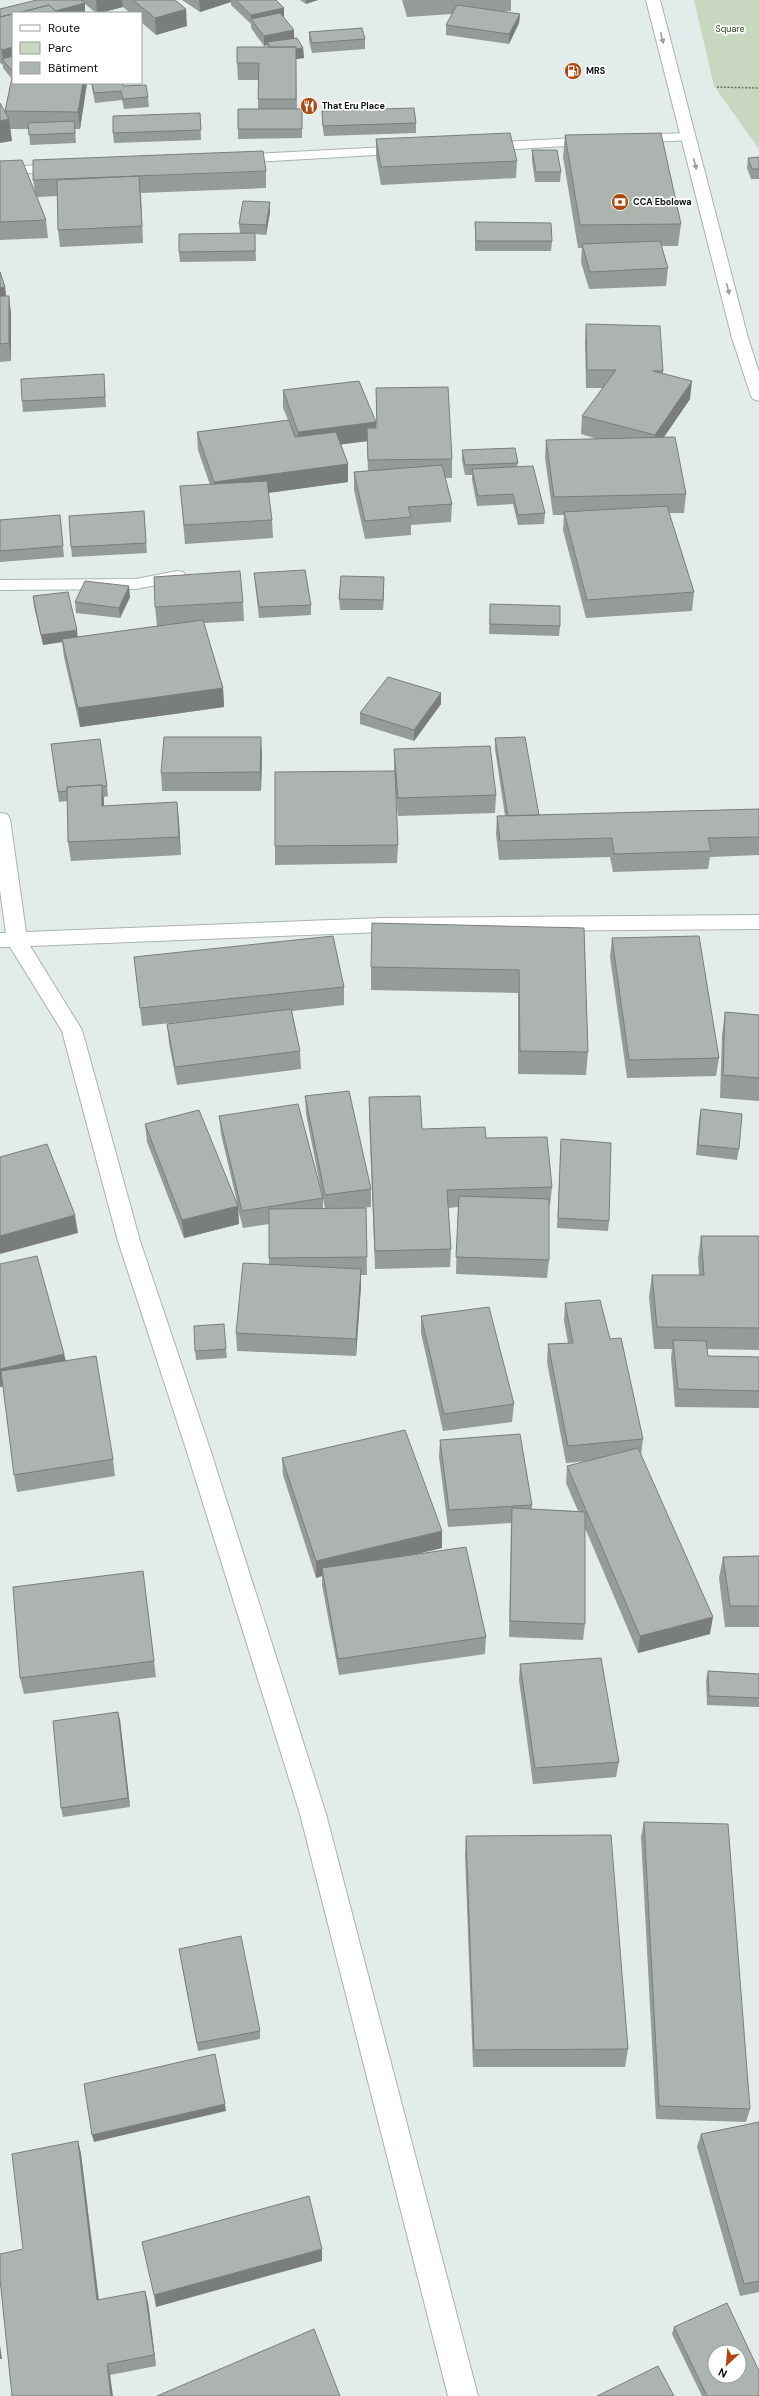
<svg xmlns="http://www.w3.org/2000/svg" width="759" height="2396" font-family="'DM Sans',sans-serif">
  <rect width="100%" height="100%" fill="#e2eceb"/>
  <path fill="#c8d7bf" d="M694,0H759V149L714,86Z"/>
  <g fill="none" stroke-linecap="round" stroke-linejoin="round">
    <defs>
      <path id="minor" d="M687,133L694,137L692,140L633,143L626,139L633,135Z
        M594,137L601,141L599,144L483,151L476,147L483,143Z
        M406,146L411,147L413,150L411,153L235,163L228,159L235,155Z
        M63,164L68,165L70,168L68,171L0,175V167Z
        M177,571L183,572L186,576L183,580L136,589L0,590V580L136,579Z
        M0,813L7,814L10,819L26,932L383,918L759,915V929L383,932L30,946L82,1030L140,1241L211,1452L326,1814L478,2396H448L300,1814L187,1452L118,1241L62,1031L10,947H0V933H6L0,890Z"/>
      <path id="primary" d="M646,0H660L748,338L759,372V401L753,399L751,396L732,338Z"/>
    </defs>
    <use href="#minor" stroke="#a9b2b2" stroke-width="2"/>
    <use href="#primary" stroke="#a9b2b2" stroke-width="2"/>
    <path stroke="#6c7272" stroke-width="1.5" stroke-dasharray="2 1.5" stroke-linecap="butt" d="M717,87L759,88"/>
    <use href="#minor" fill="#fff" fill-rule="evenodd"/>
    <use href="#primary" fill="#fff" fill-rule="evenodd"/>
  </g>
  <path fill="#959b97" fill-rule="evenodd" d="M37,0H175L187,26L156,35L141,22V13H130L123,7L100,13H96L85,4V13H13V83H87L80,129H75L76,143L30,145L29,129H10L12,141L0,104L5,112L12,79L3,68V65L0,63V9Z
    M182,0H276L284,17H283L294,30V38L303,48L304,58L296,59L297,109H302V138L238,139V129L258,109V80H238L237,63L267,47V45L264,46L251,28V24L231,5V2L200,12Z
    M300,0H318L306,4Z
    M402,0H511V11H502L520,14L519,23L509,44L446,35V25L452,14L407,17Z
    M309,32L365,39V49L312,53L309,41Z
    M91,83H123V86L148,97L149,107L124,109L122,100L95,103Z
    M322,111L416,123V133L324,136L322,121Z
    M200,113L201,140L114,143L113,133Z
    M565,135L681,224L678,246H661L668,268L666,286L589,289L581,262L582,248H578L563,157Z
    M376,139L517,161L516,178L381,185L376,157Z
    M532,150L561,172L560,182H535L532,160Z
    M759,157V179H751L747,168L748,158Z
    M0,161L35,192L33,180L266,171V188L141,193L143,243L60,247L58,230V196L37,197L46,220L48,238L0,240Z
    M270,202V212L266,235L255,234L256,261L180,262L179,252L240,233L239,224Z
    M475,222L552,241L551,251H475Z
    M0,272L5,287L6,296L11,313V361L0,362Z
    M586,324L663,371V374L690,399L664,437L686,494L684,513H669L694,592L692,611L586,618L563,530L564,515H553L545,458L546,440L597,439L581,434L582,416L603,388H586L585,342Z
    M104,374L106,407L23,412L22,401Z
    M376,388L452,459V478H445L452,504L451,522L411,525V535L365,539L354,490V472L368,471L367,441L341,444L348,464V482L268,493L272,520L273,538L185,544L180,486L210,485L198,450L197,432L288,420L283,408V390L376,422V428H377Z
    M462,450L518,463L517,467L545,513L544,524L518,525L513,504L477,506L472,480V475H465L462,460Z
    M144,511L147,553L72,557L71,547Z
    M60,515L64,557L0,562V520Z
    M254,573L311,605V615L259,618L255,583Z
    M384,587L383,610H340L339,599Z
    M33,596L78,637L157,626L155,607L243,602L244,621L204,623L223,688L224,707L80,727L64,657L62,642L43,645L34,607Z
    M130,597L120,618L76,613L75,602Z
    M490,604L560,626L559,636L489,634Z
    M441,693V704L414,741L360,724V713Z
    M495,738L539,815L759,809V855L710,857L708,869L613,872L610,857L499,860L496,834L497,816H505L495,749Z
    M51,744L107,786L108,796L104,797V806L177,802L181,855L71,861L68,842V801L59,802Z
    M394,749L496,795L495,813L398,816L395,783L398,845L397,863L275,865V846L394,771Z
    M262,755L261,791H162L161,773Z
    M584,928L588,1052L586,1075L518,1074V993L371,990V967Z
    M612,938L719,1058L716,1076L627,1078L610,957Z
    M134,957L344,987V1005L292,1011L300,1051L301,1069L177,1085L169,1043L167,1024L210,1019L142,1026Z
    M725,1012L759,1015V1101L720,1098L722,1035Z
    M305,1096L371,1189V1207L362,1208H366L367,1275H361V1286L356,1356L237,1351L236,1333L269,1264V1224L243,1228L238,1209L239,1224L184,1238L147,1142L145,1124L237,1202L221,1134L219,1116L322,1195L306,1114ZM323,1199L325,1208H323Z
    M369,1097L422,1129L486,1138L552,1187L550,1205H549V1260L547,1278L456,1274L458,1207L448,1208L451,1249L450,1267L375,1269L369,1115Z
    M701,1109L739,1149L737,1160L696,1155L699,1119Z
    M561,1139L609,1221L608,1231L557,1228Z
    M701,1236H759V1350L707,1349L708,1356L759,1357V1408L675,1407L671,1358L672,1349H654L649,1297L652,1275H699L698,1259Z
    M0,1264L64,1354L66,1360L113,1459L115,1476L17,1492L14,1475L3,1386L0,1387Z
    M565,1303L610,1339L643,1439L641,1455L710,1634L638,1653L585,1528V1624L583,1640L509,1637L511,1523L448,1527L439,1457L440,1440L532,1505V1509L578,1511L566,1483L567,1466L587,1461L566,1463L547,1362L548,1344L568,1343L564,1321Z
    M421,1316L514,1404L512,1422L443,1431L421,1333Z
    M226,1349L227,1358L196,1360L195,1351Z
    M282,1458L442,1548L408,1556L486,1637L485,1654L339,1675L322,1585V1576L316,1578L283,1475Z
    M759,1556V1627H725L719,1578L723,1557Z
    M143,1571L156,1677L24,1694L20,1678Z
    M520,1664L619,1762L616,1777L533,1784L519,1680Z
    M708,1671L759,1674V1707L707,1705L706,1680Z
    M120,1720L130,1807L63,1817L61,1808Z
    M644,1822L750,2109L746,2122L656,2119L641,1837Z
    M466,1836L628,2049L625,2067H473L465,1855Z
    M179,1949L260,2031V2039L198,2051Z
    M759,2122V2292L740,2296L697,2147L701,2134Z
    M78,2141L81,2154L99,2300L148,2302L156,2366L110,2375L23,2249Z
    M674,2327L759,2396H702L672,2334Z"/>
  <path fill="#797e7b" d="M96,0H122L123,7L100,13H97Z
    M199,0H231V2L200,12Z
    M306,0H318L306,4Z
    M85,3V13H45Z
    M284,8V17L255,24L251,19V15Z
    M186,9L187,26L156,35L155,18Z
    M520,14L519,23L509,44V34Z
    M294,30V40L267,42V45L264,46V36Z
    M13,47V65L3,60L2,50Z
    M303,48L304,58L296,59L297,117L296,59L273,52Z
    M83,83H87L80,129L78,112Z
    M9,119L12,141L0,143V121Z
    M270,202V212L266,235V225Z
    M5,287L7,305L0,306V288Z
    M9,296L11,313V361L9,343Z
    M692,381L690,399L653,453L655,435Z
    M376,422V440L299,450L298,432Z
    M348,464V482L215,500L214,482Z
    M384,577V587L383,610V600Z
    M129,586L130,597L120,618L119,608Z
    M77,630L78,640L62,639V642L43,645L41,635Z
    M223,688L224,707L80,727L78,708Z
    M441,693V704L414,741V730Z
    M261,737L262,755L261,791L260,772Z
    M102,785L104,803V825L102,806Z
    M177,802L179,820L181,855L179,837Z
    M238,1206L239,1224L184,1238L182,1220Z
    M75,1215L78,1233L0,1254V1236Z
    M361,1269V1286L356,1356V1339Z
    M64,1354L67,1371L0,1387V1369Z
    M442,1531V1548L323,1576L322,1568V1576L316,1578V1561Z
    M713,1617L710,1634L638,1653L640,1636Z
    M118,1712L120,1720L130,1807L128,1798Z
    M225,2104L226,2111L94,2142L92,2135Z
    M78,2141L81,2154L100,2312L97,2300Z
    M322,2249V2261L156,2307L154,2295Z
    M145,2291L148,2302L156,2366L154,2355Z
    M0,2345L2,2359H0Z
    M107,2364L110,2375L113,2396H111Z"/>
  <path fill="#adb4b0" stroke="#797e7b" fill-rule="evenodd" d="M37,0H81L85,3L55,11L49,5L18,13H13V14L0,17V9Z
    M133,0H175L186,9L155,18Z
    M236,0H276L284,8L251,15Z
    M49,5L58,13H18Z
    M457,5L520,14L509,34L446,25Z
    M280,13L294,30L264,36L251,19Z
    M13,14V47L2,50L0,47V17Z
    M362,28L365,39L312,43L309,32Z
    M297,38L303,48L296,49V47H270L267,42Z
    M237,47H296V99H258L259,63H237Z
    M13,56V72L2,59Z
    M13,73V83H83L78,112L5,111Z
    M92,83H123V86L146,85L148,97L123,99L121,91L94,93Z
    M0,103L9,119L0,121Z
    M414,108L416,123L323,126L322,111Z
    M238,109H302V129H238Z
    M200,113L201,130L113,133V116Z
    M74,121L75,133L29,135L28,123Z
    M510,133L517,161L381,167L376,139Z
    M661,133L681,224L580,225L565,135Z
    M532,150H557L561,172H536Z
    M263,151L266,171L33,180V160Z
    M759,157V169H752L748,158Z
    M22,160L46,220L0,222V161Z
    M139,176L142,226L58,230L57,180Z
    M243,201L270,202L266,225L239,224Z
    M475,222L551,223L552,241H476Z
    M255,233V251L179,252V234Z
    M660,241L668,268L590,272L582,244Z
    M0,272L5,287L0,288Z
    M0,296H9V343L0,344Z
    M586,324L660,326L663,371H653L692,381L655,435L582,416L616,370H587Z
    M104,374L105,397L22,401L21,379Z
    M359,381L376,422L298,432L283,390Z
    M448,387L452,459L368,460L367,428H377L376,388Z
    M289,420L295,437L336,432L348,464L214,482L197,432Z
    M675,437L686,494L554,497L546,440Z
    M515,448L518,463L465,465L462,450Z
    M442,465L452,504L408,507L411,517L365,521L354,472Z
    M533,466L545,513L518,515L513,494L478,496L472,469Z
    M267,481L272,520L184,525L180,486Z
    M667,506L694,592L587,600L564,512Z
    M144,511L146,543L71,547L69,516Z
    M60,515L63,546L0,551V520Z
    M305,570L311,605L259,607L254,573Z
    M240,571L243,602L155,607L154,577Z
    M341,576L384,577L383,600L339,599Z
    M85,581L129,586L119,608L75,602Z
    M68,592L77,630L41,635L33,596Z
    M490,604L560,606V626L490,624Z
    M203,620L223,688L78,708L62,639Z
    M388,677L441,693L414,730L360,713Z
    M164,737H261L260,772L161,773Z
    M525,737L539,815L508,816L495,738Z
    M100,739L107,786H102V785L67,787V791L58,792L51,744Z
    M490,746L496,795L398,798L394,749Z
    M395,771L398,845L275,846V772Z
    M102,785V806L177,802L179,837L68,842L67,787Z
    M759,809V837L708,838L711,851L614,854L612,838L500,841L497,816Z
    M372,923L584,928L588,1052L520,1051L519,970L371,967Z
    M333,936L344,987L140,1008L134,957Z
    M699,936L719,1058L629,1060L612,938Z
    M291,1009L300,1051L175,1067L167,1024Z
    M725,1012L759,1015V1078L723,1075Z
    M349,1091L371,1189L325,1195L305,1096Z
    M420,1096L422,1129L485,1127L486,1138L547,1137L552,1187L447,1190L451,1249L375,1251L369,1097Z
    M298,1104L323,1198L242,1211L219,1116Z
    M701,1109L742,1114L739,1149L698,1145Z
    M199,1110L238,1206L182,1220L145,1124Z
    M561,1139L611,1143L609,1221L558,1218Z
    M47,1144L75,1215L0,1236V1157Z
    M459,1196L549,1199V1260L456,1257Z
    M366,1208L367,1257L269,1258V1209Z
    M701,1236H759V1328L657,1327L652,1275H704Z
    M37,1256L64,1354L0,1369V1264Z
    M243,1263L361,1269L356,1339L236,1333Z
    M600,1300L610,1339L621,1338L643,1439L568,1446L548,1344L573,1343L565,1303Z
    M489,1307L514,1404L444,1414L421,1316Z
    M224,1324L226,1349L195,1351L194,1326Z
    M673,1340L706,1341L708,1356L759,1357V1391L678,1389Z
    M96,1356L113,1459L14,1475L1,1371Z
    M405,1430L442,1531L316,1561L282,1458Z
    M520,1434L532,1505L449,1510L440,1440Z
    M638,1448L713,1617L640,1636L567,1466Z
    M512,1508L585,1512V1624L510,1621Z
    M466,1547L486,1637L338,1659L322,1568Z
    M759,1556V1606H730L723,1557Z
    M143,1571L154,1661L20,1678L13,1587Z
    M601,1658L619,1762L535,1768L520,1664Z
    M708,1671L759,1674V1698L709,1696Z
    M118,1712L128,1798L61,1808L53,1721Z
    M644,1822L728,1824L750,2109L659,2106Z
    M611,1835L628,2049L474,2050L466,1836Z
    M241,1936L260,2031L197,2043L179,1949Z
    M215,2054L225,2104L92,2135L84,2084Z
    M759,2122V2281L744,2284L701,2134Z
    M78,2141L97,2300L145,2291L154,2355L107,2364L111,2396H12L0,2279V2254L23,2249L12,2154Z
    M309,2196L322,2249L154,2295L142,2242Z
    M727,2303L759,2371V2395L757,2396H707L674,2327ZM715,2352H739V2376H715Z
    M314,2329L340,2396H157Z
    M658,2366L674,2396H597Z"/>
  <defs><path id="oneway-solid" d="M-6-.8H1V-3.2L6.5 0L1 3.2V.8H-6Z"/></defs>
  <g fill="#9d9f9f">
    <use href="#oneway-solid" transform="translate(662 38) rotate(76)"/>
    <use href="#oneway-solid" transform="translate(695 164) rotate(75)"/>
    <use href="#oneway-solid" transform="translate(728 289) rotate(75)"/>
  </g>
  <defs>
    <symbol id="fuel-disc" viewBox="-11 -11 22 22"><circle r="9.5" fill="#ac4910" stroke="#fff"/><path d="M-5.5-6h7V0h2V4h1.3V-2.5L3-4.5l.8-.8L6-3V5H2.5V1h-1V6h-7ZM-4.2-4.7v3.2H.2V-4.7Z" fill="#fff"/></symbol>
    <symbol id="restaurant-disc" viewBox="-11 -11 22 22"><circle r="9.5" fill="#ac4910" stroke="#fff"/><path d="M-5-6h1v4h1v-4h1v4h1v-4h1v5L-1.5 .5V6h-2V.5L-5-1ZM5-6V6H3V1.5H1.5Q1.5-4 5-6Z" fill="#fff"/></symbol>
    <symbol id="bank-disc" viewBox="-11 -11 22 22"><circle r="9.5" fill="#ac4910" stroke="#fff"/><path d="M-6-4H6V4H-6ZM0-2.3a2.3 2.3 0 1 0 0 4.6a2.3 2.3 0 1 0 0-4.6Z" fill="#fff"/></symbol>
  </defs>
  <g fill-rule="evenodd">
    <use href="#fuel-disc" x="563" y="61" width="20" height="20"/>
    <use href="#restaurant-disc" x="299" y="96" width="20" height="20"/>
    <use href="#bank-disc" x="610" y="192" width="20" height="20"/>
  </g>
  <g text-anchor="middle" stroke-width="3.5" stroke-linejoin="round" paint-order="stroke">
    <g font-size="9" fill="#2e4a1a" stroke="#fff">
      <text x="730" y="32">Square</text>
    </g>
    <g font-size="9" font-weight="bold" fill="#0b0e0e" stroke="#fff" text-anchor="start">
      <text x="586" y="74">MRS</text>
      <text x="322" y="109">That Eru Place</text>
      <text x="633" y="205">CCA Ebolowa</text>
    </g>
  </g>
  <rect x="12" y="12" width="130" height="72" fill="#ffffff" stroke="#9d9f9f"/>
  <rect x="20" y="25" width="20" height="6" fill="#ffffff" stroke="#9d9f9f"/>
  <text x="48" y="32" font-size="12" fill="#0b0e0e">Route</text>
  <rect x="20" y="42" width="20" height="12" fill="#c8d7bf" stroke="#9d9f9f"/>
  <text x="48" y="52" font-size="12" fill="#0b0e0e">Parc</text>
  <rect x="20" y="62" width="20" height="12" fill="#adb4b0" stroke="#9d9f9f"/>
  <text x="48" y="72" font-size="12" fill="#0b0e0e">Bâtiment</text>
  <g transform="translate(727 2364) rotate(206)"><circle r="19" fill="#ffffff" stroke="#9d9f9f"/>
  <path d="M0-3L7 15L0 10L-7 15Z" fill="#ac4910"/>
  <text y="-6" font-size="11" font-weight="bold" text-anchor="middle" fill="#0b0e0e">N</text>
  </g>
</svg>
